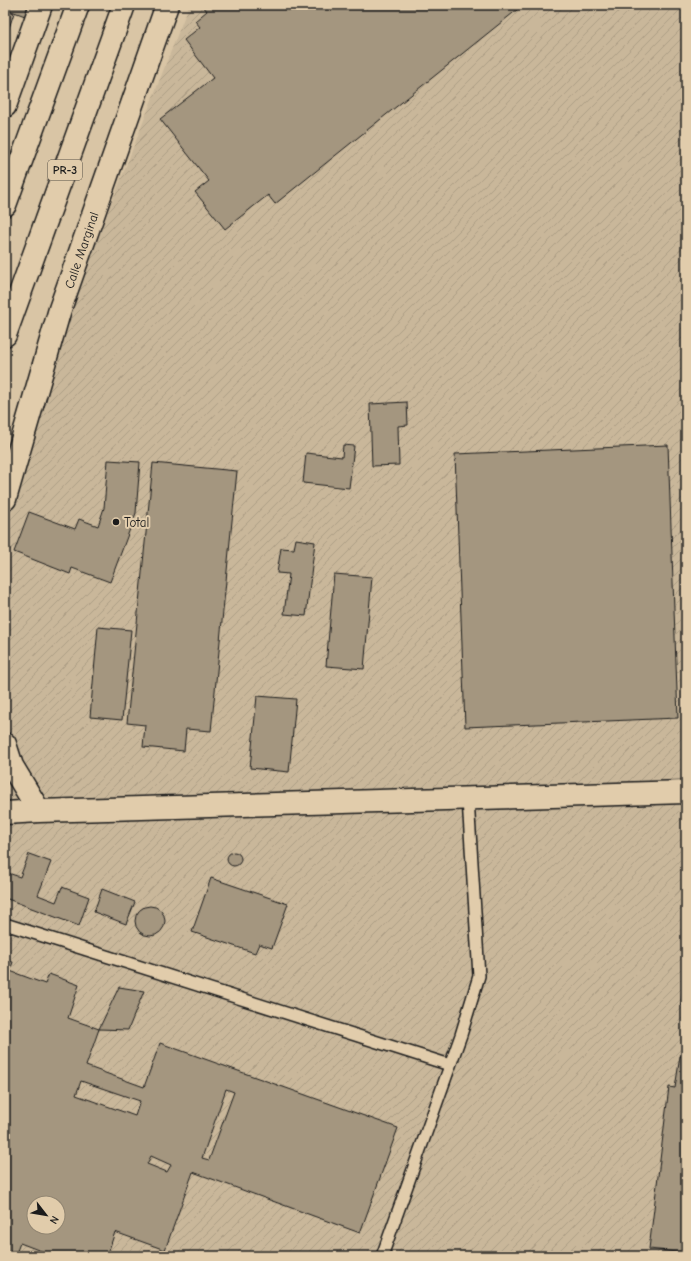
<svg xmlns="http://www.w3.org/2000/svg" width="691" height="1261" font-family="'Comic Neue',sans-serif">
  <defs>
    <pattern id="industrial-furrows" width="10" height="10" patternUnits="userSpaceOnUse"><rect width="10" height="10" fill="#c9b79a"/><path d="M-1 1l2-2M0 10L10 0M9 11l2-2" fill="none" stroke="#ac9d84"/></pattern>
  </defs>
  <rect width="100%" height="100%" fill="#d9c5a5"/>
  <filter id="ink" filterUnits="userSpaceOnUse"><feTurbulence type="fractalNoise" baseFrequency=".025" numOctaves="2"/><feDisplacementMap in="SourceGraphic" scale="8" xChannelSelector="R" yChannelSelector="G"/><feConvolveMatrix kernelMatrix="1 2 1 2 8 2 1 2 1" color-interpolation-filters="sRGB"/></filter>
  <g filter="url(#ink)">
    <path fill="url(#industrial-furrows)" fill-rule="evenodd" d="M189,5H686V1256H5V475ZM34,1203H58V1227H34Z"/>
    <path fill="#a4967f" stroke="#1c1c1c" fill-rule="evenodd" d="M8,5H28L25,16L6,9Z
      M202,5H523L275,204L268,195L225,229L195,192L209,181L160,119L213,78L184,40L200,27L195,21L207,11Z
      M5,9L14,13L5,40Z
      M407,402L408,425L398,426L399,465L372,466L370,404Z
      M343,445L354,446L349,488L303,483L306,453L342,457Z
      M668,445L678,718L465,727L455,454Z
      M108,460L140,462L136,513L110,582L72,568L70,574L14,552L29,512L75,529L79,519L98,526L104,508Z
      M153,463L237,471L211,731L186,729L184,751L143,747L145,725L127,723Z
      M296,539L315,542L306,616L284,614L289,574L277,573L281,548L294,549Z
      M334,574L372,577L364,669L326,666Z
      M98,627L131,630L122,720L90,717Z
      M257,696L296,699L289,772L250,768Z
      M227 859a7 7 0 1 1 14 0a7 7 0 1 1-14 0Z
      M29,854L51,862L38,895L56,902L62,887L89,897L79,926L5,898V872L20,877Z
      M211,878L288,904L272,948L259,944L255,953L192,932Z
      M102,889L135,902L126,924L94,912Z
      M135 921a15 15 0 1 1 30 0a15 15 0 1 1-30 0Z
      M5,960L13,962L10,971L45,984L49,974L79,985L68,1018L99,1029L86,1066L144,1087L160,1043L398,1128L360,1233L193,1172L165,1250L115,1232L107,1256H54L20,1243L15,1256H5ZM81,1081L140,1101L135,1116L76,1095ZM226,1089L234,1092L209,1160L202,1158ZM151,1156L171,1165L167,1172L147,1164ZM34,1203H58V1227H34Z
      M684,978H686V1005H681Z
      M119,987L144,991L128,1030L99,1029Z
      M680,1056H686V1253L649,1249L669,1087L675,1088Z"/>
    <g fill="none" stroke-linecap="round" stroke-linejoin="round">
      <defs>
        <path id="lane" d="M5,924L450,1065
          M382,1256L461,1035L479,976L468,799"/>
        <path id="street" d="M5,106L41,5
          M5,499L60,309L167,5
          M5,744L12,766L39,811
          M5,813L39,811L686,792"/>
        <path id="primary" d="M5,205L78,5
          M5,335L124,5"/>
      </defs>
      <use href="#lane" stroke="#1c1c1c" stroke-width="14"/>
      <use href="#street" stroke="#1c1c1c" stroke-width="25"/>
      <use href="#primary" stroke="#1c1c1c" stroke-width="25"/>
      <use href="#lane" stroke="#e1ccab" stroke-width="11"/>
      <use href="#street" stroke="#e1ccab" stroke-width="22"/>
      <use href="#primary" stroke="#e1ccab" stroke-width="22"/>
    </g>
  </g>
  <circle fill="#1c1c1c" stroke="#e1ccab" stroke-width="1.5" cx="116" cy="522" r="4"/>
  <g text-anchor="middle" stroke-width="4" stroke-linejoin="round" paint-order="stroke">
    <rect fill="#e1ccab" stroke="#575147" stroke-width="1" x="48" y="160" width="34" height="20" rx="3"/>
    <g font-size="12" font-weight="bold" fill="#1c1c1c">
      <text x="65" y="174">PR-3</text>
    </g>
    <g font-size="13" fill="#1c1c1c" stroke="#e1ccab">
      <text transform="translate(81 250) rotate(-71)" y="5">Calle Marginal</text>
    </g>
    <g font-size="13" fill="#1c1c1c" stroke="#e1ccab" text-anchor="start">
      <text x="124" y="527">Total</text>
    </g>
  </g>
  <rect width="691" height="1261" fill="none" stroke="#e1ccab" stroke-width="20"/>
  <rect x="10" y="10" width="671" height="1241" fill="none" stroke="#1c1c1c" stroke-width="1.5" filter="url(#ink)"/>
  <g transform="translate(46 1215) rotate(121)"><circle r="19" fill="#e1ccab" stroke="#928672"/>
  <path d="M0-3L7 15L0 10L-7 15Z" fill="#1c1c1c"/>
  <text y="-6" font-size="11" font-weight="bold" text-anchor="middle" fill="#1c1c1c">N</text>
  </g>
</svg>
